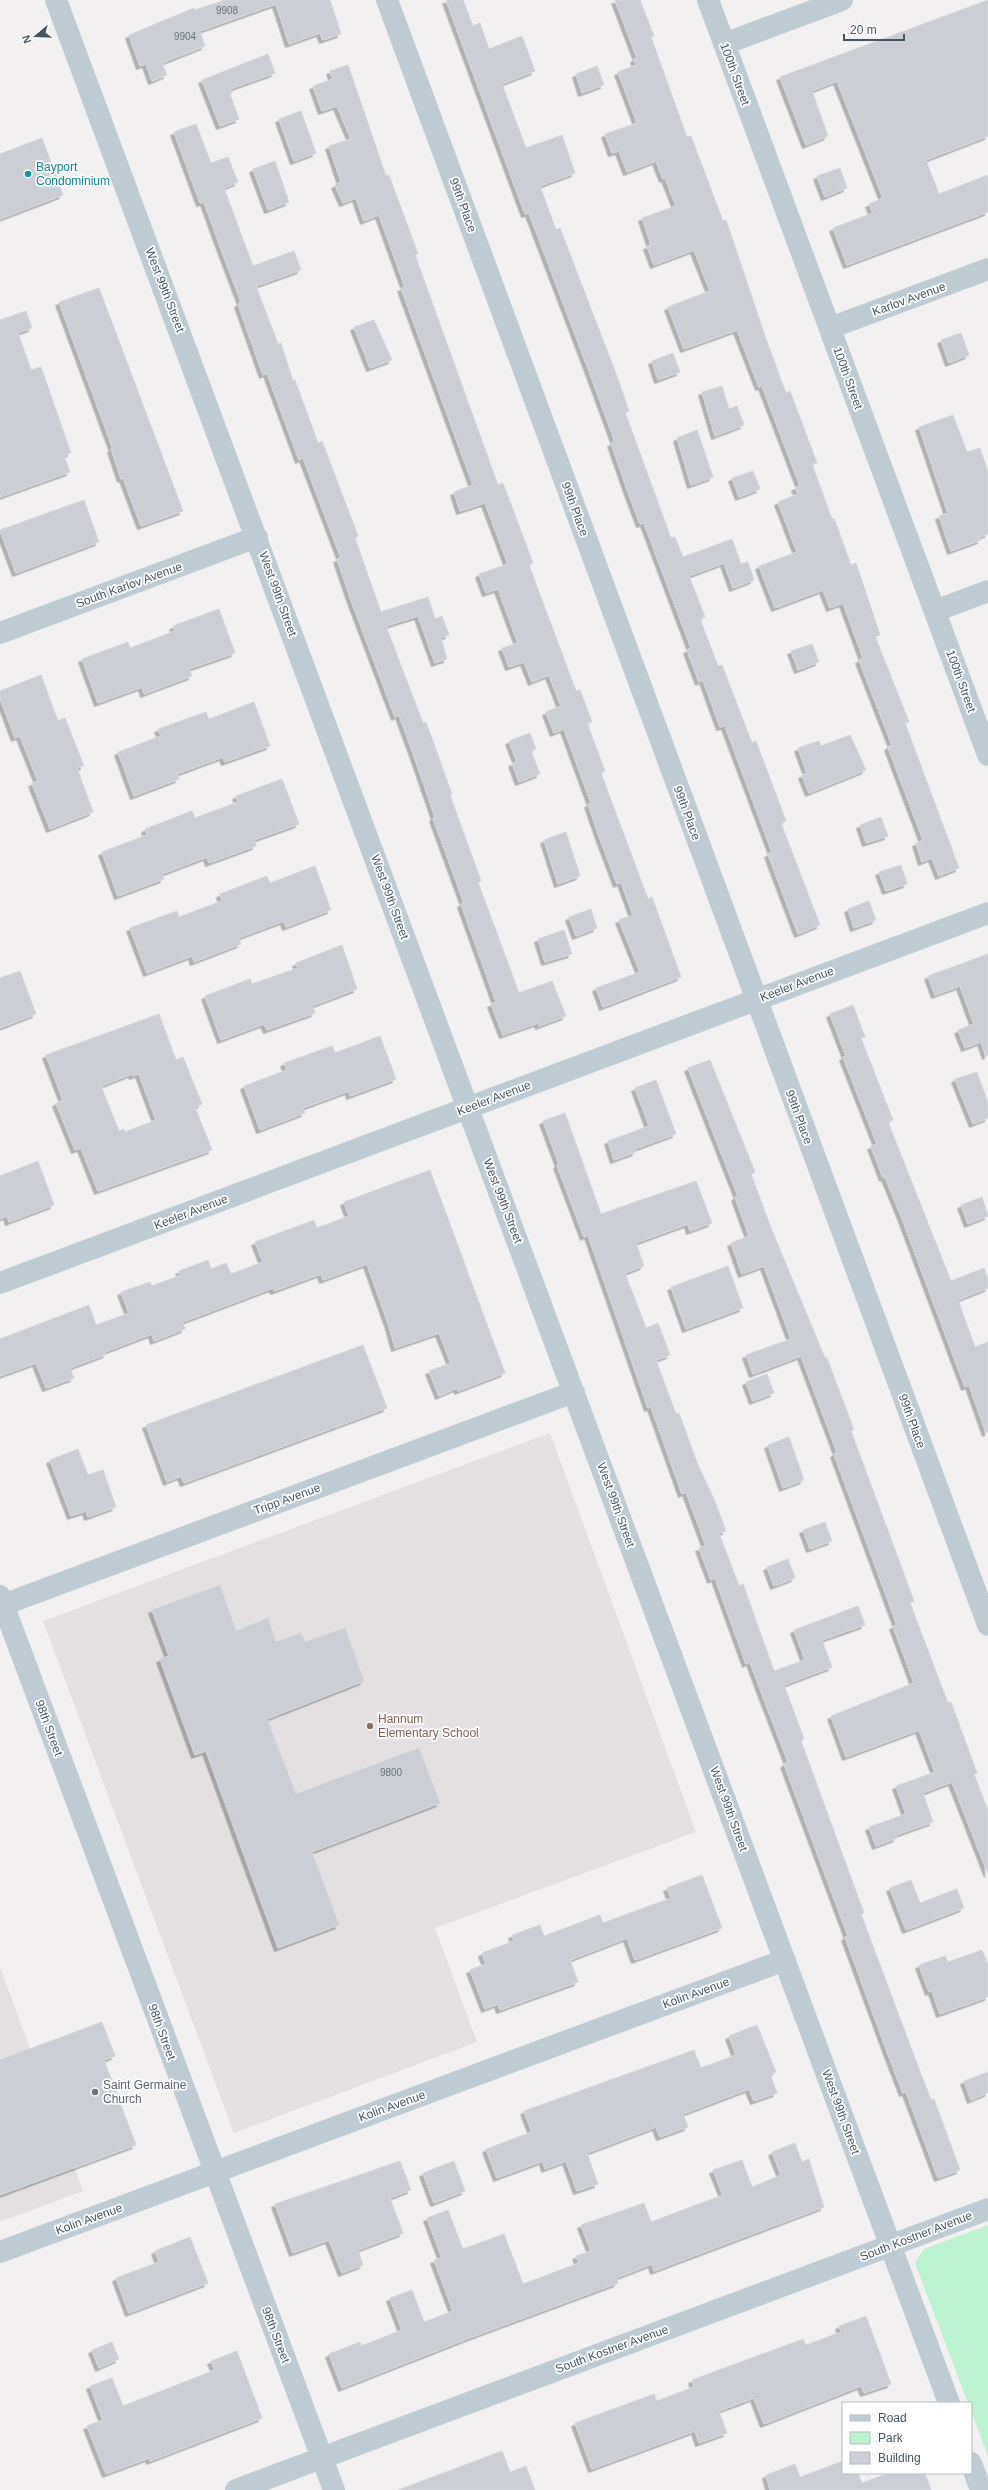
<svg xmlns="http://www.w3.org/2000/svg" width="988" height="2490" font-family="Helvetica,sans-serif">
  <defs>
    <filter id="shadow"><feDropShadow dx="-3.5" dy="3.5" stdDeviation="0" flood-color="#0004"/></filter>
  </defs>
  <rect width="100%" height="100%" fill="#f2f0f0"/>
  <path fill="#e4e0e2" d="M550,1433L696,1832L435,1928L477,2042L234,2133L43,1621Z
    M0,1967L83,2191L0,2222Z"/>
  <path fill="#bbf3cf" d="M988,2225V2456L971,2411V2403H968L915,2263L924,2249Z"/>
  <path fill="#cbcfd5" stroke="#d3d6dc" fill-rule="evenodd" filter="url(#shadow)" d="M225,0H330L341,34L323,40L320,33L289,44L276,4L200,31L205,46L162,63L167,75L152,81L146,64L140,66L129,35L194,8L195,10Z
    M446,0H463L473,26L480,23L489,49L522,36L535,71L502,84L526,148L562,135L575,173L540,186L556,230L560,228L618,379L629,411L625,412L671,538L675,537L683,557L732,539L741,564L748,562L754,580L733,588L724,563L689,576L705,617L700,619L718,666L722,665L752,743L756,741L786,821L781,823L820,925L798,934L768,854L772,852L725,726L720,727L703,680L699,682L687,650L691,648L644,523L640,524L628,492L611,443L615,442L589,371L529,213L525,214Z
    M615,0H640L654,36L651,37L687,137L691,136L723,221L726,220L766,339L786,393L790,391L817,463L812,464L832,519L834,518L851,565L856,563L880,635L875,636L909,722L905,723L959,868L939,876L932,858L922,862L916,843L923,840L888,747L892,745L859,660L863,658L843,603L830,608L823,590L775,608L759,566L797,552L778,502L798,494L795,487L800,486L762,386L759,387L737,330L684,349L668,307L710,291L694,250L654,265L647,246L651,245L642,218L676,206L665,178L663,179L656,161L627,172L619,151L612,153L605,134L637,123L618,72L636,65L634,59L637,58Z
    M988,0V136L926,160L939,194L988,175V212L847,265L833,228L873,213L869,204L883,198L837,81L812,91L828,136L806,145L780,77Z
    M268,54L275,73L230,89L232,93L230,94L239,119L220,126L202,80Z
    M348,65L386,176L389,175L418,254L415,255L498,485L503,483L533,563L529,565L576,691L580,690L592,722L587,723L605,771L601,773L648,899L652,897L681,977L603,1007L596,988L640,972L619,920L633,915L621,882L617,884L599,836L588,804L591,803L564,729L554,733L546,712L561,706L549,675L532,682L524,662L509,667L502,648L518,643L498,589L486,593L479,574L508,564L485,503L460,511L454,492L473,485L401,288L405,287L379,215L364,221L356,198L343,203L335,185L341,182L329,146L351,139L337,106L322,111L313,86L333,79L330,71Z
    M597,66L604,85L582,93L576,74Z
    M301,111L316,153L294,161L279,119Z
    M196,124L211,163L228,157L238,182L224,188L253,266L294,251L301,270L256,286L278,344L281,343L293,381L295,380L318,443L322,441L358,536L355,538L381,612L428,597L435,619L442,616L449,635L441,638L447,659L435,663L418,616L386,626L423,723L426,722L452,794L450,795L481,881L478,882L519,993L552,981L566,1016L539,1026L538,1023L503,1035L491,1004L496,1002L461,904L464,903L433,818L435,817L414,756L399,715L395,717L351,600L337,559L341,558L303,458L299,460L267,373L263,375L238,304L241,302L221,249L204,202L200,203L174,132Z
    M42,138L63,195L0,219V154Z
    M275,161L289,202L268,210L253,169Z
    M840,168L847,188L825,197L817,176Z
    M99,288L183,511L141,526L123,478L121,479L111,449H113L59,302Z
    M26,311L32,328L18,333L31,370L41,367L71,453L64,455L70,472L0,497V320Z
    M374,320L392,360L370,368L354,327Z
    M961,333L969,355L949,363L941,340Z
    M673,353L680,372L658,380L652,361Z
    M722,386L729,409L737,406L744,425L715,436L702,392Z
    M953,415L967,452L980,448L988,472V534L980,537L981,540L951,551L939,516L948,513L919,427Z
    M697,430L713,477L691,485L677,438Z
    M753,471L760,489L739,497L732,478Z
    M84,500L99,542L16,573L0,530Z
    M219,609L235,653L189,669L192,676L144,694L142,687L98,703L82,659L128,642L130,648L175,631L173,626Z
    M812,644L819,662L798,670L791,651Z
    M41,675L58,721L65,718L84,766L77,768L93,812L50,829L32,783L38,781L20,736L15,738L0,698V691Z
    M254,702L270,746L225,762L223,757L177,774L179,779L134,796L118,752L161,736L158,729L206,712L209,719Z
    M530,733L536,749L531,751L540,774L519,782L512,763L517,762L509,741Z
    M850,735L866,770L809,793L802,775L807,773L798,748L819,741L821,746Z
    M282,779L299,824L254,840L256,846L209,863L207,857L162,874L164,879L118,896L102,852L147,835L145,829L192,811L195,818L238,802L236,796Z
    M881,817L888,836L866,843L860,825Z
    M566,832L580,876L558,884L544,840Z
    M901,865L907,884L886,891L879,872Z
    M315,866L331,910L286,927L284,921L238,938L241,944L194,962L192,956L147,973L130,928L177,911L179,917L222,901L220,894L267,876L270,883Z
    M869,901L876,920L854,928L848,909Z
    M591,909L597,928L576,936L569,917Z
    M564,930L572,954L545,962L538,939Z
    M342,945L357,989L312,1006L315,1013L267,1030L264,1024L221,1040L205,996L250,979L252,984L298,968L296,963Z
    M988,954V1055L986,1056L981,1042L965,1048L958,1030L974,1024L960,986L935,995L928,976Z
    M20,971L36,1014L0,1028V978Z
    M853,1005L865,1037L861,1038L893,1120L888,1122L951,1281L984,1268L988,1279V1288L958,1300L975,1347L988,1342V1432L986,1433L969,1385L965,1387L901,1216L885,1177L883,1178L871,1146L877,1144L843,1057L846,1056L830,1014Z
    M159,1014L176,1060L183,1057L202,1104L195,1107L212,1150L98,1191L81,1148L75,1150L56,1103L63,1100L46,1055ZM132,1074L133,1076L139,1074L156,1120L125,1132L124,1129L119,1131L101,1086Z
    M380,1036L396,1079L350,1096L349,1091L303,1108L305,1113L260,1130L244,1086L287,1070L284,1063L332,1046L335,1053Z
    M710,1060L755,1172L751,1174L771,1228L825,1358H827L854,1430L851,1431L914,1601L910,1603L948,1703L951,1702L977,1773L974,1774L988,1811V1874L952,1782L923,1793L933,1822L896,1835L897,1838L876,1846L869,1827L906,1814L896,1786L935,1772L919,1730L846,1757L831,1716L914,1683L893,1626L897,1625L834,1454L837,1452L801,1356L753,1374L746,1355L791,1339L764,1266L742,1274L731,1243L749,1236L735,1197L738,1196L688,1068Z
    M977,1072L988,1103V1118L973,1124L955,1079Z
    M656,1080L676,1134L635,1149L636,1152L614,1160L608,1141L649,1126L635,1088Z
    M565,1113L601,1214L696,1181L712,1223L690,1231L688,1224L636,1243L644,1266L625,1273L646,1328L658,1323L670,1355L656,1360L676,1414L679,1413L698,1465L714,1499L726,1531L719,1533L739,1586L743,1584L774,1671L805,1660L794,1630L858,1606L865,1625L822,1640L832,1667L784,1685L804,1739L801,1741L864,1913L861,1914L913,2053L931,2100L934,2099L960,2170L938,2178L906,2092L903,2093L888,2054L845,1937L848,1936L784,1764L788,1762L765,1702L750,1662L746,1664L715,1578L711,1580L699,1548L706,1546L686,1492L682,1494L651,1407L648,1408L588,1235L584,1237L557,1165L559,1164L543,1121Z
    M38,1161L54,1205L9,1222L7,1216L0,1219V1176Z
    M430,1170L505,1373L458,1391L457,1388L439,1396L429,1371L451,1363L439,1333L395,1348L389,1326L367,1264L323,1280L321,1274L274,1291L273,1288L183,1322L185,1329L154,1341L152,1334L105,1352L107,1354L70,1368L74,1378L46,1388L36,1363L0,1376V1339L89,1305L96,1325L129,1313L121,1292L150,1282L152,1286L181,1275L179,1271L208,1260L211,1269L226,1263L231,1274L263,1262L255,1242L314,1220L317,1228L349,1216L344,1202Z
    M982,1197L988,1216L968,1224L961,1205Z
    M728,1266L743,1308L686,1329L671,1287Z
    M363,1345L387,1408L184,1483L181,1476L167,1482L146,1425Z
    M767,1374L774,1393L753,1401L746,1382Z
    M789,1437L804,1480L783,1488L768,1445Z
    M78,1449L88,1475L103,1470L116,1507L88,1517L86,1511L71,1516L50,1460Z
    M825,1522L832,1541L810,1549L803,1530Z
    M788,1559L795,1578L774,1586L767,1567Z
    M220,1585L236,1631L268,1618L276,1642L301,1633L305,1642L345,1628L364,1681L267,1719L296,1794L419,1748L440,1803L312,1852L339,1925L278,1948L206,1751L195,1755L160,1659L169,1656L152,1610Z
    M702,1875L722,1928L635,1960L627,1938L570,1960L578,1982L500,2010L498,2004L485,2009L470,1970L486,1964L482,1953L514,1941L512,1935L540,1925L544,1936L600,1915L603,1923L671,1898L667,1888Z
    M911,1880L920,1903L957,1889L964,1908L906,1930L890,1888Z
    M982,1950L988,1965V1997L940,2014L932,1991L929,1992L919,1965L945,1956L948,1962Z
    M102,2022L115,2056L104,2060L136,2145L0,2195V2060Z
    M757,2025L776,2072L770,2074L777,2093L754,2101L749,2089L683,2114L688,2127L660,2137L656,2127L587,2153L598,2184L577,2191L566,2161L545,2169L543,2161L497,2178L486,2149L532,2132L524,2111L694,2050L701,2068L736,2055L729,2036Z
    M988,2072V2093L971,2100L964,2081Z
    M795,2143L802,2162L809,2159L824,2207L654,2271L652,2264L616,2278L618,2283L472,2337L342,2388L329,2354L360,2342L361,2346L402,2330L390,2298L412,2290L424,2322L453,2311L434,2260L442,2258L427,2218L448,2210L463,2249L504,2234L523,2284L579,2263L576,2256L591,2251L581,2225L644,2203L651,2222L723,2195L713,2170L742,2160L752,2187L781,2175L772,2152Z
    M400,2161L411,2190L390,2198L403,2233L358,2250L363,2265L342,2273L329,2240L293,2253L275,2204Z
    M454,2161L465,2191L434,2203L423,2173Z
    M190,2237L208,2283L129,2313L116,2278L159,2262L155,2251Z
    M866,2316L891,2384L864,2393L861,2386L764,2424L754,2398L719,2411L727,2433L699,2443L695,2431L592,2469L575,2423L654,2394L657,2401L694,2387L692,2380L803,2339L806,2345L841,2332L839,2326Z
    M112,2342L119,2359L99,2368L92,2350Z
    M237,2351L262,2418L150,2461L149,2458L106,2474L87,2426L103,2420L90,2386L112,2378L123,2406L215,2370L211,2361Z
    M502,2451L510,2472L526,2466L535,2490H398Z
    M843,2461V2473H858L862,2483L889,2473H925L931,2490H770L766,2475L795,2464L800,2477Z"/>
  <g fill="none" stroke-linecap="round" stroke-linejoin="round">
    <path stroke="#bfcbd3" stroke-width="22" d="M56,0L949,2403
      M387,0L988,1625
      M708,0L988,755
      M724,44L842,0
      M830,328L988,269
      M935,611L988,591
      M0,633L257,537
      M0,1283L988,913
      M0,1596L334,2490
      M0,1606L574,1392
      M0,2252L785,1960
      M971,2463L981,2490
      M236,2490L988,2209"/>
  </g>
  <circle fill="#0f9aa8" stroke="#fff" stroke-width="1.5" cx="28" cy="174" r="4"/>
  <circle fill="#8d6e63" stroke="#fff" stroke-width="1.5" cx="370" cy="1726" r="4"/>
  <circle fill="#6b7280" stroke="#fff" stroke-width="1.5" cx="95" cy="2092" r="4"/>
  <g text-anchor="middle" stroke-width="3.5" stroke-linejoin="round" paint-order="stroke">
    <g font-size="10" fill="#67737c">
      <text x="227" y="14">9908</text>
      <text x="185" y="40">9904</text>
      <text x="391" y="1776">9800</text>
    </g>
    <g font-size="12" fill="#46545f" stroke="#fff">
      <text transform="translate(735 74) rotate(70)" y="4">100th Street</text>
      <text transform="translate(463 205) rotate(70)" y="4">99th Place</text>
      <text transform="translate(165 290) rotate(69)" y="4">West 99th Street</text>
      <text transform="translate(909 299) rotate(-20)" y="4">Karlov Avenue</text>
      <text transform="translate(848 378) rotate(70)" y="4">100th Street</text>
      <text transform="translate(575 509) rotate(70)" y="4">99th Place</text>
      <text transform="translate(129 585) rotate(-20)" y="4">South Karlov Avenue</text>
      <text transform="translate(278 594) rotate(70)" y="4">West 99th Street</text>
      <text transform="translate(961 681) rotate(70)" y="4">100th Street</text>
      <text transform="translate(687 813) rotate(70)" y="4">99th Place</text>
      <text transform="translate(390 897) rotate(70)" y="4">West 99th Street</text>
      <text transform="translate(797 984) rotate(-21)" y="4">Keeler Avenue</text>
      <text transform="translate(494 1098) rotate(-21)" y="4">Keeler Avenue</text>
      <text transform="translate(799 1117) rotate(70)" y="4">99th Place</text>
      <text transform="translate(503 1201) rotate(69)" y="4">West 99th Street</text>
      <text transform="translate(191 1212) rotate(-21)" y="4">Keeler Avenue</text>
      <text transform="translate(912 1421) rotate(70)" y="4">99th Place</text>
      <text transform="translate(287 1499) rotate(-20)" y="4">Tripp Avenue</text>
      <text transform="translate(616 1505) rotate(70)" y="4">West 99th Street</text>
      <text transform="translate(49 1728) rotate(70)" y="4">98th Street</text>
      <text transform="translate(729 1809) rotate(70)" y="4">West 99th Street</text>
      <text transform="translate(696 1993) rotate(-20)" y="4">Kolin Avenue</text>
      <text transform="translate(162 2032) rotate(70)" y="4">98th Street</text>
      <text transform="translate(392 2106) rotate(-20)" y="4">Kolin Avenue</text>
      <text transform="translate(841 2112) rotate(70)" y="4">West 99th Street</text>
      <text transform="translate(89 2219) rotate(-20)" y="4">Kolin Avenue</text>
      <text transform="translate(916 2236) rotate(-21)" y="4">South Kostner Avenue</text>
      <text transform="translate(276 2335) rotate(69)" y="4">98th Street</text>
      <text transform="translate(612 2349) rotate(-20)" y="4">South Kostner Avenue</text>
    </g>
    <g font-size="12" fill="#0d838f" stroke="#fff" text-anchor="start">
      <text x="36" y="171">Bayport<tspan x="36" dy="14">Condominium</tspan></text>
    </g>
    <g font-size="12" fill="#785e54" stroke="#fff" text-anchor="start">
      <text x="378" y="1723">Hannum<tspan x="378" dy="14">Elementary School</tspan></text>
    </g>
    <g font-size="12" fill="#5b616d" stroke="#fff" text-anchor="start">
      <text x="103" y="2089">Saint Germaine<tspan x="103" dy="14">Church</tspan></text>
    </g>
  </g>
  <rect x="842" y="2402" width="130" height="72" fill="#ffffff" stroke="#b5bbbf"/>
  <rect x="850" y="2415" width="20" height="6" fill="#bfcbd3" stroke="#b5bbbf"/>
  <text x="878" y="2422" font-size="12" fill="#46545f">Road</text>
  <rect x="850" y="2432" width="20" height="12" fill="#bbf3cf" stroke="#b5bbbf"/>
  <text x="878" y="2442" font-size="12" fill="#46545f">Park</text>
  <rect x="850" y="2452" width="20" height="12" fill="#cbcfd5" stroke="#b5bbbf"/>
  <text x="878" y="2462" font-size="12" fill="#46545f">Building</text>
  <g transform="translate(36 36) rotate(251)" stroke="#ffffff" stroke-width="3" paint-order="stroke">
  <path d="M0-3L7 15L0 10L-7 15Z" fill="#46545f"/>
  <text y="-6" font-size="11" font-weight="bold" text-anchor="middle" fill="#46545f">N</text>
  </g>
  <path d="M844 34v6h60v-6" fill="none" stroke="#46545f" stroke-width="2"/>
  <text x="850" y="34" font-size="12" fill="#46545f" stroke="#ffffff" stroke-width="3" paint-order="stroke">20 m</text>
</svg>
